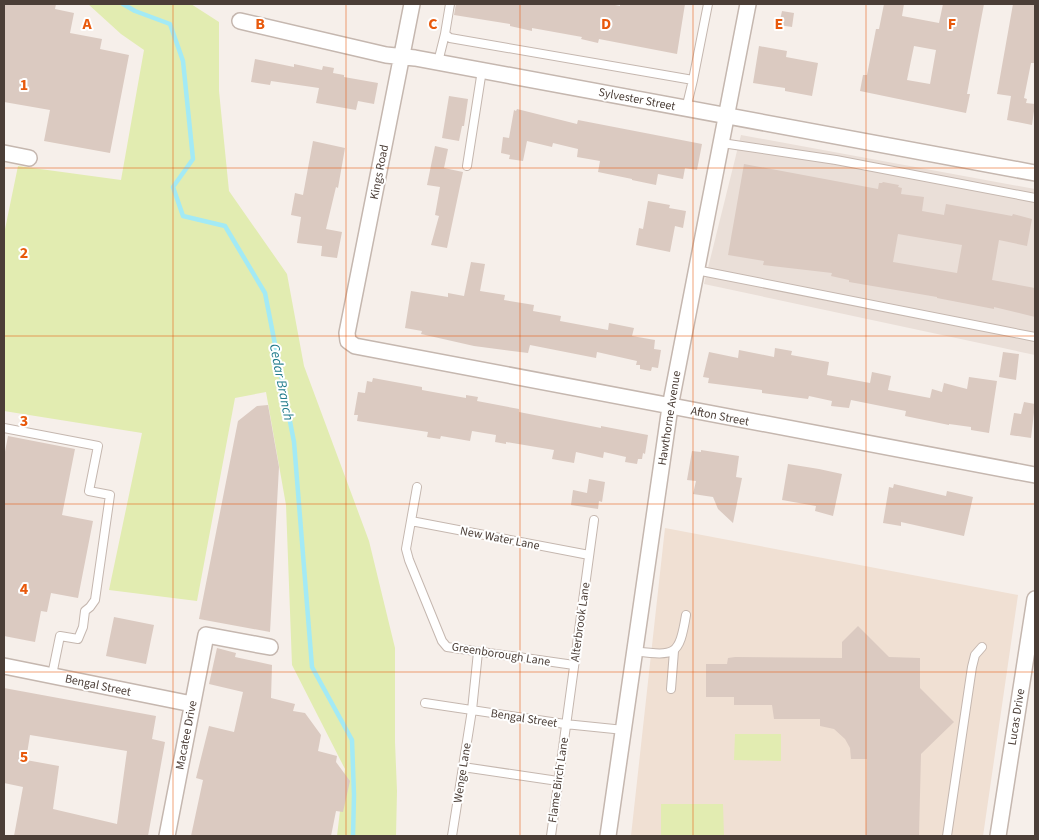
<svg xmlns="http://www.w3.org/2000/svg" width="1039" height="840" font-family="'Source Sans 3',sans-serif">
  <rect width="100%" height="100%" fill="#f6efea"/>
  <path fill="#eadfd8" d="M741,135L1035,189V355L704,284Z"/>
  <path fill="#f0e0d3" d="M665,528L1018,595L983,836H631Z"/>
  <path fill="#e2ecb1" d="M88,4H191L219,22V91L229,191L287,274L304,366L369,541L395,648V742L397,791L396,836H337L345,769L292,665L286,505L266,392L235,398L197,601L109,590L142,433L4,411V234L18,166L121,180L144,50L121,34Z
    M735,734H781V761L734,760Z
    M661,804H723L724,836H661Z"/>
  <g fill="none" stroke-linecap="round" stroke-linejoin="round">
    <path stroke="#a3eaf5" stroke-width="4.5" d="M123,4L135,11L170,24L183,61L193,159L173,187L183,216L225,226L265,293L294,442L312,667L352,740L354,795L353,836"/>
  </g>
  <path fill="#dbcac1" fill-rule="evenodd" d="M4,4H56L55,9L74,13L70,33L102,39L100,49L129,55L110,153L44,141L50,110L4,102Z
    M456,4H610L620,6V4H685L677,54L599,39L598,43L581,39L582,37L532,28V31L510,26V24L454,15Z
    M884,4H904L902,16L939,23L943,4H984L967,94H970L966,113L860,91L863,75H867L876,29H879ZM914,46L936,50L930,84L907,80Z
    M1013,4H1035V63H1031L1024,98L1027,99L1026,103L1035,104L1032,125L1007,120L1011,96L997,94Z
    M782,11L794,13L792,27L779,25Z
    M759,46L787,51L786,57L818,63L812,96L785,91V88L753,83Z
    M255,59L294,67V64L322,70L323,66L334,68L333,73L344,75V77L378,83L374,104L358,101L356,110L316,103L319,88L271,81L270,85L251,82Z
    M449,96L468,99L464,126H462L459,141L442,138Z
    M517,109L577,124L578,120L702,144L697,170L685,168L683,179L658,174L656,185L632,180V179L598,172L600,161L577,157L578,149L553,143L552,147L527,141L523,161L509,159L510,155L501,153L503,137L509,138L514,110L516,111Z
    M313,141L345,148L338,188L336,187L326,229L342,232L337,258L321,256L322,246L297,243L301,217L291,215L295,193L303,195Z
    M435,146L448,149L444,168L463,172L447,248L431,245L439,216L435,215L440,187L427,185Z
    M744,164L878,189L879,183H882L883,182L899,185L898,187L902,188L901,194L924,197L922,211L944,215L946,204L1012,216L1013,214L1032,219L1027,246L999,240L992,280L1035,288V317L994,307V309L937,298V297L849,282V280L831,276L832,273L763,265L764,261L728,255ZM898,234L962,245L957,273L893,262Z
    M648,201L670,205L669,208L686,211L683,228L675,226L670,252L636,245L639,228L643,229Z
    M471,262L485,264L480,291L505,295L504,300L534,305L533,311L561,316L560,321L608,330L609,323L634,328L632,336L655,340L654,349L661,350L658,368L652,367L651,371L640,369V365H636L637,361L597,352L596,358L530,345L528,353L474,346L421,334L422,331L405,328L411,291L448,297V293L464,296Z
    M775,348L792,351L791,355L829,362L827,375L870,383L872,372L891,376L888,390L930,398L932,389L942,392L944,383L967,389L969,377L997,381L989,433L971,430V427L949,424V425L905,416L906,411L851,400L849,408L831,406L832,401L809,396L808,399L762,393V390L708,383L709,378L703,377L709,352L738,358L739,350L774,357Z
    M1003,352L1019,354L1016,380L999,377Z
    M373,378L422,387V390L466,398V395L478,397L477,401L519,409V412L601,428V426L648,435L645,454L643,453L642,459H638L637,464L625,462L626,457L604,452L603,458L576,452L574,463L552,459L554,450L506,442V444L495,442L496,435L472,431L470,441L441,436L440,439L427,437L428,432L357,421L358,415H354L358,392L365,393L367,381L372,382Z
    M1024,402L1035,404L1031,438L1010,435L1014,413L1021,414Z
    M268,405L279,467L270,632L199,619L238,421L257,406Z
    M8,436L75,449L62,515L93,521L78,598L51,593L47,612L41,611L35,642L4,636V457Z
    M701,450L739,456L736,477L742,478L733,523L718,509L713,497L693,494L696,481L687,480L692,451L701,452Z
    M788,464L819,469L842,474L833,516L815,511L816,506L782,500Z
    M589,479L605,482L602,502L599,501L598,509L571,505L573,490L587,493Z
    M894,484L946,496L947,491L973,497L964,536L901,522V526L883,523L889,487L893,488Z
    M114,617L154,625L146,664L106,656Z
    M858,626L889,657L920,658V688L954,722L921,754L919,836H866L867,759H851L850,748L845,739L834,729L820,726V719H774L772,705H734V697H706V664H727L728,658L735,657L842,658V642Z
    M217,648L236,653L235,657L272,665L271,698L295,704L293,711L305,713L321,735L318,751L337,756L336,762L350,781L343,812L336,811L331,836H191L203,780L196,778L209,726L234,732L243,692L209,684Z
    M4,688L156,716L152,739L165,742L148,836H14L23,787L4,783ZM30,735L127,751L117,824L53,809L59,766L26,760Z"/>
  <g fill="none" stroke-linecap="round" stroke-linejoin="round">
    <defs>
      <path id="service" d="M450,4L445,34L450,38L693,80L708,4
        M438,62L445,34
        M686,109L693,80
        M722,143L836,160L1035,198
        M467,166L482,70
        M696,270L1035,337
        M4,428L98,446L89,491L110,495L95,600L90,607L85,611L83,627L78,639L60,636L52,675
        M417,487L406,549L409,560L442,641L447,647L574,665
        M411,521L589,555
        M634,651C675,656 679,657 686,615
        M671,689L674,651
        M425,703L565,724L624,730
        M463,767L558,781
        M452,836L472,710L478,652
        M551,836L594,520
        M947,836L972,667L975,655L982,647"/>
      <path id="minor" d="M412,4L347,333L348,341L355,346L1035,475
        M240,21L386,55L415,58L1035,173
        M4,153L29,158
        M4,666L192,704
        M167,836L206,635L270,647
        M608,836L670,407L748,4
        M998,836L1035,599"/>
    </defs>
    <use href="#service" stroke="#c5b7af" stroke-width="10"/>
    <use href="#minor" stroke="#c5b7af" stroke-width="18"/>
    <use href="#service" stroke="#fff" stroke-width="8"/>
    <use href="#minor" stroke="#fff" stroke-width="15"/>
  </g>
  <path fill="none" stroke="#e8590c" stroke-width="1" stroke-opacity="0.55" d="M173,4V836M346,4V836M520,4V836M693,4V836M866,4V836M4,168H1035M4,336H1035M4,504H1035M4,672H1035"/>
  <g text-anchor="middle" stroke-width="4" stroke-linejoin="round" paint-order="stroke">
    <g font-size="12" fill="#4b3e37" stroke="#fff">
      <text transform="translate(637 99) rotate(11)" y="4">Sylvester Street</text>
      <text transform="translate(379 172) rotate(-79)" y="4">Kings Road</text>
      <text transform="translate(720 416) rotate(11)" y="4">Afton Street</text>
      <text transform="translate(669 418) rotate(-81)" y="4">Hawthorne Avenue</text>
      <text transform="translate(500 538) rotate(11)" y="4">New Water Lane</text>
      <text transform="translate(580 622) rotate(-82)" y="4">Alterbrook Lane</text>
      <text transform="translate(501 654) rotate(9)" y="4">Greenborough Lane</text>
      <text transform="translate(98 685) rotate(12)" y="4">Bengal Street</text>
      <text transform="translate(1016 717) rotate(-81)" y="4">Lucas Drive</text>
      <text transform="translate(524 718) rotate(9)" y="4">Bengal Street</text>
      <text transform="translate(186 735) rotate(-79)" y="4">Macatee Drive</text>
      <text transform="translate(462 773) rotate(-81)" y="4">Wenge Lane</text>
      <text transform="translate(558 780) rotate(-82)" y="4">Flame Birch Lane</text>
    </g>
    <g font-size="14" font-style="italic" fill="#217b8b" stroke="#fff">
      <text transform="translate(282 382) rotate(79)" y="5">Cedar Branch</text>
    </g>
  </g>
  <g font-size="16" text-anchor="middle" font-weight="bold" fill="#e8590c" stroke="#fff" stroke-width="4" stroke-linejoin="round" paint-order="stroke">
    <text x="87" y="29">A</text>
    <text x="260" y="29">B</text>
    <text x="433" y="29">C</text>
    <text x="606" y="29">D</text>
    <text x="779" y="29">E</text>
    <text x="952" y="29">F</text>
    <text x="24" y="90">1</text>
    <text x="24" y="258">2</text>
    <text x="24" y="426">3</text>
    <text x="24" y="594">4</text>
    <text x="24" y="762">5</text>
  </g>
  <rect width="1039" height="840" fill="none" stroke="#4b3e37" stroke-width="10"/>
</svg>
